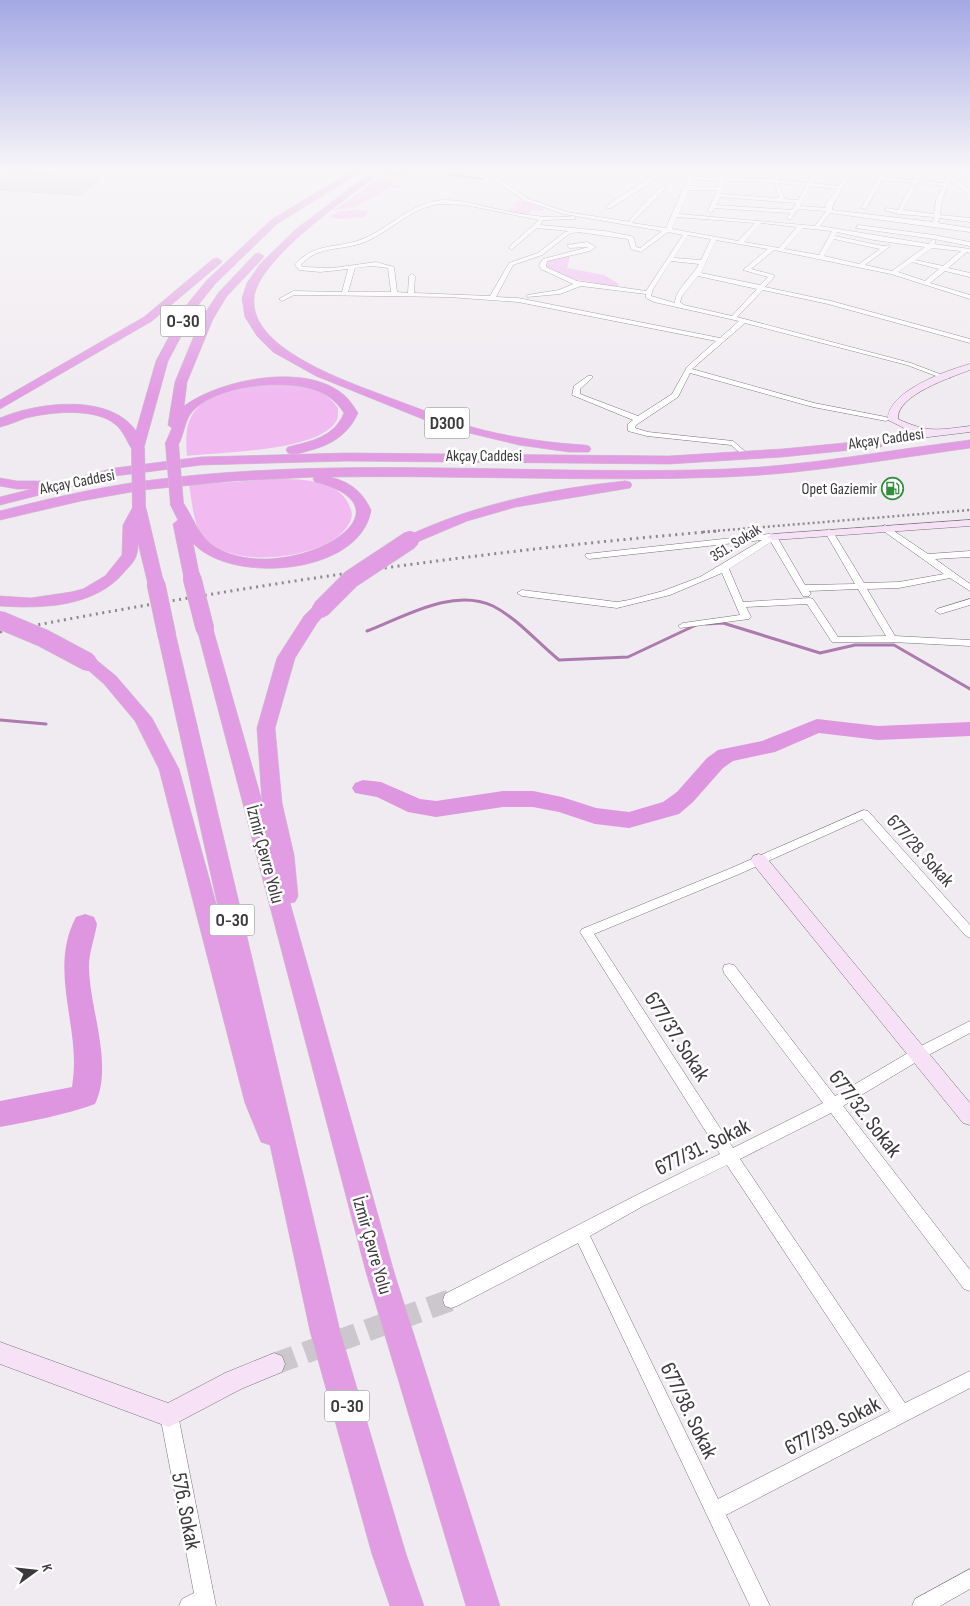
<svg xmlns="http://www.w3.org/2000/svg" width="970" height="1606" font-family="'Sofia Sans Condensed',sans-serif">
  <rect width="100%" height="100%" fill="#f0ebf0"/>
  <path fill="#f1bbf2" d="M392,170H411V173L404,174L392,183L394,185L408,183L394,188L391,187L355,207L333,211Z
    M520,200L544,209L542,211L532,210L526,216L506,211L511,208H515L517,206L512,205Z
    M358,210L369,211L365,217L339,219L330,217L339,211Z
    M565,255L570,257L567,268L604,275L619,284L616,287L574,279L544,267L547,260Z
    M257,384C286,385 320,380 338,408C338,412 338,417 337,420C320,452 221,452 187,456C186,443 185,428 191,417C201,396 236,388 257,384Z
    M272,479C299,479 342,478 351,510C355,520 344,532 336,538C305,560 230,568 203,537C193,524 192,501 189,485Z"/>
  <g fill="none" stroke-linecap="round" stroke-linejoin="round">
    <path stroke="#ac7aae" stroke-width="2" d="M444,170L449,175L484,179"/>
    <path stroke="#ac7aae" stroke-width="3" d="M706,624L723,623L820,653L855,645H894L970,689
      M367,631C404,617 453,587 493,606C517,618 538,643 559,660L628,657L696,625
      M0,720L46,724"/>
    <path fill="#dd96df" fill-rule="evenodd" d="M817,719L878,726L970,722V736L878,740L819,733L775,752L733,761L723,768L693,802L679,814L629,828L595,824L559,812L533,807H503L436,817L408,812L377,797L355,793L352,788L355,783L363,780L381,782L420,799L436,801L503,791H533L562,797L596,808L629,812L663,802L677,792L707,758L718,750L762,741Z
      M85,914L94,917L97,924C95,937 89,952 89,966C89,1008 114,1064 95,1104C64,1115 32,1121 0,1127V1101L72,1087C73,1079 74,1071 74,1063C74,1014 51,964 76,917Z"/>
  </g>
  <path fill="#d2cdd2" stroke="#bab6ba" d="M0,172L102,177L80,195L0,190Z"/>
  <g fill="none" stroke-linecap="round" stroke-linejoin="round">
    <path stroke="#ccc7cc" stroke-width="22" stroke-dasharray="22 11" stroke-linecap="butt" d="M274,1364L451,1300"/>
    <defs>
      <path id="street" d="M479,170H485L529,199L567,212L631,222L629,221L643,204L662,186H666V188L632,223L666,228L691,170H696L694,177L720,178L721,170H726V178L774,179L780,170H785L779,180L808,183L815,170H820L813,183L839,186L848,170H853C849,179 832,203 832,210L933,222L934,217L899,214L884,210L887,208L898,210L912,183L882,180L866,209L861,208L882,170H887L884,177L913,180L918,170H923L918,181L944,183L947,178L938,170H970V174L945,172L970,190V195L950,180L942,200L940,215L970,218V222L939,218L938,223L970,228V232L830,213L820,226L929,244L933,239L936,241L934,244L970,249V253L967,252L948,268L970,273V277L945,271L930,283L970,295V299L891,274L774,250L751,269L774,275V277L765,287L831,301L970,339V343L828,304L763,290L737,317L911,363L950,378L944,379L907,365L745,323L692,369L814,403L886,417L890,419L886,421L813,407L690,373L678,397L636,425L635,428L648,432L733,441L749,455L745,457L731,445L647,436L628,431V424L633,420L572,395L574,386L588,376H592V378L580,389V394L638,416L672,394L687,367L716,341L518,302L449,297L306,295H294L282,301L279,299L293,291L342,292L348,269L320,272L299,270L295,265C311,244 334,248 357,241C385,232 405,207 435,201C452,198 470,203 487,207C516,213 544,220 574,216L576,219L543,220L540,225L605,231L631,236L634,238L636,247L640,248L662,231L564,214L525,201ZM693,180L720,181L718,187L690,186ZM725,181L774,182L779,198L721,194ZM779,183L806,186L798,200L784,199ZM917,183L943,186L936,200L934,214L903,210ZM811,186L837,189L826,204V208L800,206ZM689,190H717L708,211L711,213L715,208L790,213L787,218L790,220L798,209L826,211L815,226L679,214ZM720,197L796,203L792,210L716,205ZM440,204L465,205L539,220L509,247L511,250L537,228L569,231L565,232L538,253L509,263L490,296L414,293L415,276L412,274L409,276L408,293L397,292L394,267L376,262L333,268L303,267L301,265C317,245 343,251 365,242C391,231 412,207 440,204ZM677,217L755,223L738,241L672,229ZM761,223L797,227L779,248L744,242ZM803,228L832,231L819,255L784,249ZM578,232L628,239L631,249L641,252L668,232L683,235L646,291L577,281L546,267L547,261L590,251L596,247L587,242L567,245L569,248L589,247L543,259L539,265L541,269L573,284L559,290L527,295V297L560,294L581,286L646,294V298L654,302L739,321L720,338L518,298L496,297L513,265L542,255L569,234ZM837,232L874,240L925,247L892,271L865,265L889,247V245L883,246L835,236ZM688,235L711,239L701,260L674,258ZM834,239L880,249L859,264L824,256ZM716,240L768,249L743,270L768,277L760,285L701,273ZM932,248L961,251L943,266L915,260ZM671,261L699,264C693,276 675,290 675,303L651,296L653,289ZM912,262L939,269L925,281L898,272ZM372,266L388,268L391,292H348L355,268ZM698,276L757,289L732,316L684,305L680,302L682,296Z
        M638,170H645L655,174L657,170H662L652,182L611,208H607V206L613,201L652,176Z
        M858,225L934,235L970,242V246L934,239L856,228Z
        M885,525L928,554L970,551V557L935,559L970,584V591L950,578L899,588L867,589L895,636L970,640V646L892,642H832L807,604L746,607L751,617L749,619L680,628L678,626L683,623L740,615L722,573L670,595L617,608L522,596L517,593L522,590L617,602L629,600L663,591L700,577L762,540L589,559L585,556L586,554L769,534L776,535L805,585L855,584L825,532L829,529L833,532L864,583L899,582L944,574L882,530L881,528ZM771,542L803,596H809L811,594L809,591L858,589L886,636L838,637L813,599L810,598L743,602L729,569Z
        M970,599V605L940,614L935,611L937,609Z
        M864,810L868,811L970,925V938L966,936L862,819L737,875L594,934L733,1148L823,1103L724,973L723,969L724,965L729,964L734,965L835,1096L913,1050L970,1021V1033L923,1058L843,1106L970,1270V1291L964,1289L831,1113L740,1159L905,1403L970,1371V1388L726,1515L770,1606H750L578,1243L457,1306L451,1308L445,1306L443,1300L445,1294C537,1247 628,1198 720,1154L582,935L580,932L582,929L729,869ZM727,1165L890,1411L718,1499L590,1236L643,1206Z
        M169,1406L175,1409L178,1415L216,1606H179L182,1599L194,1593L160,1415L163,1409Z
        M970,1569V1589L940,1606H912L915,1599Z"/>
      <path id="secondary" d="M970,364V370C952,377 896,395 898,419C928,433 938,430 970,426V432L854,446L853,444L858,441L914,433L888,420C886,392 947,370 970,364Z
        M970,520V526L773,540L767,537L773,534Z
        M759,854L765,856L970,1103V1125L963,1123L753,864L751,860L753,856Z
        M0,1342L168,1403L225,1373L274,1353L282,1356L285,1364L282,1372L241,1389L169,1427L0,1364Z"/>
      <path id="highway" d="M353,170H364L277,224L215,284L196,308L168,361L143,451H133C127,442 124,432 116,425C96,407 50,412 26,418C17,421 9,425 0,427V418C38,402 110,393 136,431L156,361L185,307L207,280L271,220Z
        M369,174L374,177L372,179C343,201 257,261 254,298C249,351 355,384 393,399C423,410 452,422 483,430C516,438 550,443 584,445L589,446L591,449L589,452H569L519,445L440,426L316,376L273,352L257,336L245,317L242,298L247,283L260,264L295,230Z
        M259,253L264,256L263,258L227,296L213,319L187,382L184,406C221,379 306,362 344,395C349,399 354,407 358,413C348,435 331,445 308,451C301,453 295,455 288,453L286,450L288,447C312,441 334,437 344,413C337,402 328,394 315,390C283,379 216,385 192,412C184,421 184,437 177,447H167L165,444L172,428L168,425L175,382L201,319L219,292L255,254Z
        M217,258L222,261L221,263L152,321L0,409V400L144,317L213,259Z
        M876,440L881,441L883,444L881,447L782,457L669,464L347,461L201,465L115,476L0,505V497L32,489H17L0,486V478L17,481H41L43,484L42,486L115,468L201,457L347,453L669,456L782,449Z
        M970,440V448C889,459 808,474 726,477C594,482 462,475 330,477C350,482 362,491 371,510C361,575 231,585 193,543L200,578L198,581H186L184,578L173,524L178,520L170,504L172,501H182C193,516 198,536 215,547C285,589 426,510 315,482L313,479L314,477L233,481L142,490L81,501L0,520V511C47,499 95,488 144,481C337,455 533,476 727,469C808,466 889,450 970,440Z
        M625,481L630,482L632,485L630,488L516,507L467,521L415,543H405L402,540L405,537C475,504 548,489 625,481Z
        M139,504L144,505L146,508L164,584L162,587H150L148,584L138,543C138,556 135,561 126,570C97,607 44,609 0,606V596L31,598L71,592L83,589L105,576L122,555L123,525L134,505Z
        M321,604L327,605L329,609L317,623L295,658L275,728L282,803L294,855L298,896L295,902L290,903L394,1272L500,1606H466L366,1272L197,629L199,625H211L213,629L262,801L257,728L277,658L304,616L315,605Z
        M167,631L173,632L176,636L340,1331L406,1554L424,1606H390L372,1554L310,1331L270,1145L261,1142L245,1103L159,769L135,721L104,684L79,662L82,658L88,657L94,658L116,676L152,718L179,769L222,925L158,636L161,632Z"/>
    </defs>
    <use href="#street" stroke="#777377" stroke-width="1"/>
    <use href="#secondary" stroke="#777377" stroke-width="1"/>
    <use href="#highway" stroke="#c8c8c8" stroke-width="1"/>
    <use href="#street" fill="#fff" fill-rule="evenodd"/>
    <use href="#secondary" fill="#f6e1f7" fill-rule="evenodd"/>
    <use href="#highway" fill="#e29ce4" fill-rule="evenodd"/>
    <path stroke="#8c898c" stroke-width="2.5" stroke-dasharray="2 3" stroke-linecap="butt" d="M703,532L970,510"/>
    <path stroke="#8c898c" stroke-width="3" stroke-dasharray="2 4.5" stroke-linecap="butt" d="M0,632C238,586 477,551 718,531"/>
    <defs>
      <path id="highway-bridge-far1" d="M172,444L177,504
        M138,448L139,508"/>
      <path id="highway-bridge" d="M192,578L205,629
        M156,584L167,636
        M321,609L351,579L410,540
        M0,620L43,638L88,662"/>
    </defs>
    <use href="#highway-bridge-far1" stroke="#c8c8c8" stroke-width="14" stroke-linecap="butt"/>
    <use href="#highway-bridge" stroke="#c8c8c8" stroke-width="19" stroke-linecap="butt"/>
    <use href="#highway-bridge-far1" stroke="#e29ce4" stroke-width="13"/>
    <use href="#highway-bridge" stroke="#e29ce4" stroke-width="18"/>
  </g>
  <linearGradient id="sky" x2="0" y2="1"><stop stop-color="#a3a8e4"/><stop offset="0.43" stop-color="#f8f6f8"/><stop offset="1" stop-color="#f8f6f8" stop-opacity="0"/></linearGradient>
  <rect width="970" height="395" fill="url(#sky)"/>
  <defs>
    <symbol id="fuel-ring" viewBox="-11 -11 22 22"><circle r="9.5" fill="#fff" stroke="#328d3e" stroke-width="1.5"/><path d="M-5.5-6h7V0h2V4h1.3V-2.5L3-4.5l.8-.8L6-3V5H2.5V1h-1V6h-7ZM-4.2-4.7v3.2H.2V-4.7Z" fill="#328d3e"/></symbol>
  </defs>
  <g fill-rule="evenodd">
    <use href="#fuel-ring" x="880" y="476" width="25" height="25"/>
  </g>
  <g text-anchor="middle" stroke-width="5" stroke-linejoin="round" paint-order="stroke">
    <g font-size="16" fill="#3b393b" stroke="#fff">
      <text transform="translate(886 438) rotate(-8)" y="6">Akçay Caddesi</text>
      <text x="484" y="461">Akçay Caddesi</text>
      <text transform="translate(77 481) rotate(-11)" y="6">Akçay Caddesi</text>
      <text transform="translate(735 542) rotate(-32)" y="6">351. Sokak</text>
    </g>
    <g font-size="16" fill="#3b393b" stroke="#fff" text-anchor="end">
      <text x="877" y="494">Opet Gaziemir</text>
    </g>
    <g fill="#fff" stroke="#767476" stroke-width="1">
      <rect x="160.5" y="305.5" width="45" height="31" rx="4"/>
      <rect x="424.5" y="407.5" width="45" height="31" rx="4"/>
      <rect x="209.5" y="904.5" width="45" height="31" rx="4"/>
      <rect x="324.5" y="1390.5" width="45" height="31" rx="4"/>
    </g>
    <g font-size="18" font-weight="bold" fill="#3b393b">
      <text x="183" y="327">O-30</text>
      <text x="447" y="429">D300</text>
      <text x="232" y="926">O-30</text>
      <text x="347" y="1412">O-30</text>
    </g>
    <g font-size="19" fill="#3b393b" stroke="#fff">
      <text transform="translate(921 850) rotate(48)" y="7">677/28. Sokak</text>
      <text transform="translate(266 854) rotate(75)" y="7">İzmir Çevre Yolu</text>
      <text transform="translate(373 1245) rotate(74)" y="7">İzmir Çevre Yolu</text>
    </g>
    <g font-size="22" fill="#3b393b" stroke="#fff">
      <text transform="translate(678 1036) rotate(57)" y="8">677/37. Sokak</text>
      <text transform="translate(866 1113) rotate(52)" y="8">677/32. Sokak</text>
      <text transform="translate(702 1146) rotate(-26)" y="8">677/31. Sokak</text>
      <text transform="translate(690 1410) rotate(64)" y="8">677/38. Sokak</text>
      <text transform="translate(832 1425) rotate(-27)" y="8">677/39. Sokak</text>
      <text transform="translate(187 1511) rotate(79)" y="8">576. Sokak</text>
    </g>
  </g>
  <g transform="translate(35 1571) rotate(75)" stroke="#ffffff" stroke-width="4" paint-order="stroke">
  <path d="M0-4L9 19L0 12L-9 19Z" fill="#3b393b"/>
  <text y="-8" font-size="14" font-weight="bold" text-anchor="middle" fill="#3b393b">K</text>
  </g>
</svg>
